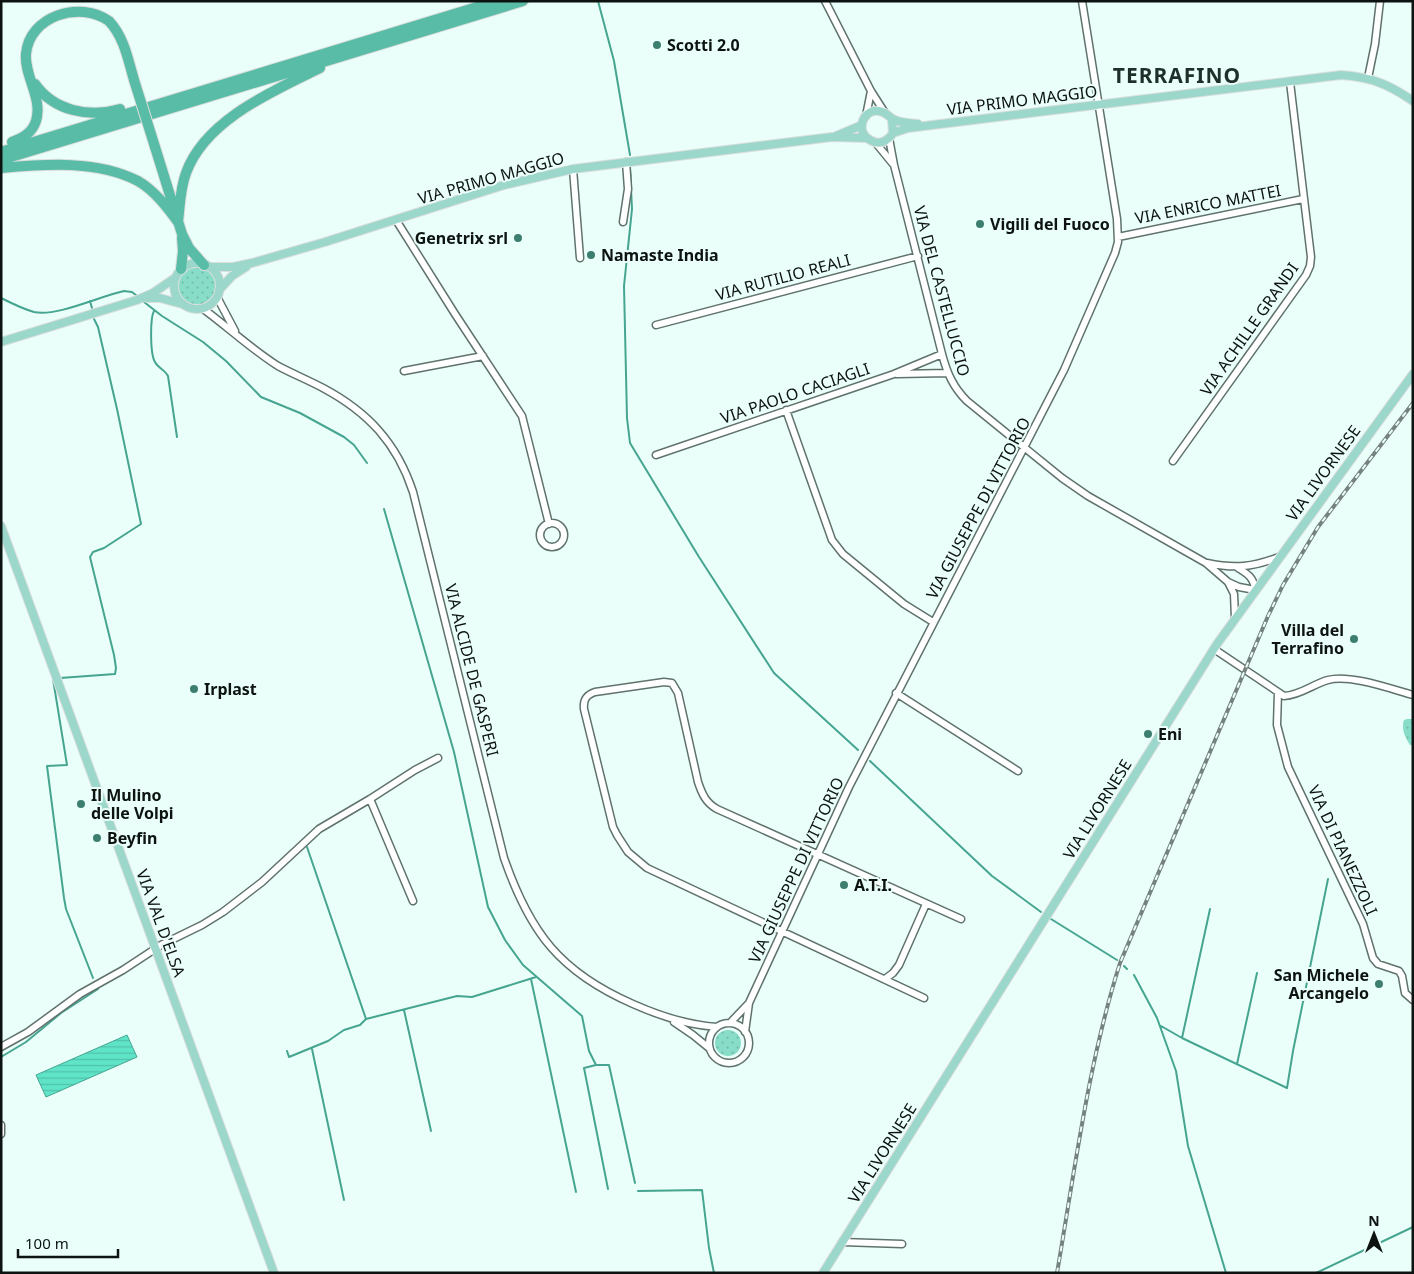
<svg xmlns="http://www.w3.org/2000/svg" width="1414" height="1274" font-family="'Noto Sans',sans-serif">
  <defs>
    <pattern id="grass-dots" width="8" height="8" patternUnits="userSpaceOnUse" patternTransform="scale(1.25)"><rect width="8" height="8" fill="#88ddc8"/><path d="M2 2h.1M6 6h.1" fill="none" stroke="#74bdab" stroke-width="1.8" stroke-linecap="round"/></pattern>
    <pattern id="water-rules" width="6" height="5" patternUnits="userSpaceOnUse" patternTransform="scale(1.25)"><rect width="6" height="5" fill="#5fe4c8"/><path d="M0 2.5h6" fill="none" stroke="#51c3ab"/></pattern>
  </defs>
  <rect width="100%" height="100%" fill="#eafff9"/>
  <path fill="url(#grass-dots)" d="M178 286a19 19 0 1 1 38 0a19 19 0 1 1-38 0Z
    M1407,719H1413V745H1410C1405,737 1401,729 1404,720Z
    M715 1043a13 13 0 1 1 26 0a13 13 0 1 1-26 0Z"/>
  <path fill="url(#water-rules)" stroke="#46a591" d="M127,1035L137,1057L46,1097L36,1075Z"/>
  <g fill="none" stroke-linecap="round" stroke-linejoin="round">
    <path stroke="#46a591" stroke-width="2" d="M598,1L614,61L630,155
      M630,167L631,184
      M631,189L632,209L624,286L627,418L630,443L699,557L774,673L858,750
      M1,298C11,303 23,309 34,312C57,317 100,296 124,291L132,292L137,296
      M90,301L92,308
      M144,302L162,316L203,342L226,361L261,397L300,413L344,437L354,445L367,463
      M154,311C150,318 150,354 155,362C158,368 165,370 168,376L177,437
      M384,509L454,752L488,907L505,940L523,965L582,1016L589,1051L596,1065
      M60,678L115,674L116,668L114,655L90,557L93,552L104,548L141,524L117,409L98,327L94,319
      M53,679L67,765L47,766L64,898L66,909L93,978
      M870,761L992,876L1041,912
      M307,847L366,1019
      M1051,919L1117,960
      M1124,966L1127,969
      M1134,975L1157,1018L1176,1071L1188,1146L1226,1273
      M531,979L576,1192
      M404,1010L431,1131
      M1161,1026L1182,1038L1287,1088L1293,1051L1328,879
      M1182,1038L1210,909
      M312,1049L344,1200
      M287,1051L289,1057L328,1041L344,1030L360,1025L366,1019L457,996L472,997L536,977
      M1,1057L26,1042L61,1013L98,989
      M1237,1064L1257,973
      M608,1189L584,1068L596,1065H609L635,1183
      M638,1191L702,1190L709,1248L714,1273
      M1316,1273L1413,1227"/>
    <defs>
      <path id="minor" d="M825,1L871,91L885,113
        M1368,78L1375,44L1380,1
        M866,116L871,91
        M889,138L894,165L942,354C947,373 953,387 967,401L1062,478L1088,496L1206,563L1228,582L1239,587L1255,590C1254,578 1248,574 1238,568
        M875,142L893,164
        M573,169L580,258
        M396,220L455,314L522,416L549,524
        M623,222L628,189L626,162
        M1118,237L1303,199
        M217,297L235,331
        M202,308C228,327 251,349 278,366C293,374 308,380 323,388C368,412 397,443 413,492L504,858C530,933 560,972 633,1004C660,1016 687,1025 717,1027
        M656,325L918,256
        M404,371L483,356
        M897,374L948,373
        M786,410L832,540L843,554L904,604L933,622
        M656,455L894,374L942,354
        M1173,461L1306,275L1310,266L1311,257L1290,82
        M540 535a12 12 0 1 1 24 0a12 12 0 1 1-24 0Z
        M1207,563C1235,569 1253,567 1279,557
        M1228,582L1234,594L1235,618
        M1214,649L1284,696C1301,695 1313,684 1328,680C1350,674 1391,689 1413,695
        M1278,692L1277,725L1288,767L1363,924L1373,958L1378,964L1399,971L1402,976L1405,993L1413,1000
        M896,693L1018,771
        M370,799L415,770L438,758
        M885,979L893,973L899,965L926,904
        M924,998L647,868L628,852L617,835L613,827L584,709C583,700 586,695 595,692L664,682L672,683L678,693L698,782C702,794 706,803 717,809L961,919
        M674,1022L693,1035L709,1048
        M730,1023L748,1004
        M709 1043a20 20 0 1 1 40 0a20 20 0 1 1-40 0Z
        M745,1032L749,1003L849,787L1064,370L1115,253L1118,242L1117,219L1082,1
        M1,1047L28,1032L80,994L123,970L161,945L202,925L223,912L262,882L319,829L370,799L413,901
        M1,1125V1134
        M842,1242L902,1244"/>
      <path id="major" d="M892,120L893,133C888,141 879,146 870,140C855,132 862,109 879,111C887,112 889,118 895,120C902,123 910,123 918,124
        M893,133L908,128L1341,75C1371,77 1388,84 1413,101
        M836,136L862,125
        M174 286a23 23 0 1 1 46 0a23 23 0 1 1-46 0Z
        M209,267H233L252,263L325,242L504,185L573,169L832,137L866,138
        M219,290L232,276L246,267
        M147,298H160L182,304
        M1,342L137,300L153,293L175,278
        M1,526L274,1273
        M823,1273L1217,644L1413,374"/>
      <path id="highway" d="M35,84C54,111 89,118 120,109
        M12,142C23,138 32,133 36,121C43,98 24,76 26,54C29,16 80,0 109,21C124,37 128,59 134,80
        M155,147L182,234L189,248L204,265
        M1,152L497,1
        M1,160L523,1
        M1,168C46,164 97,160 138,181C155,191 167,207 178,222
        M178,222C180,205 180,189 186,173C205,120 273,91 320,68
        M181,269L183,251L182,238"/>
    </defs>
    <use href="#minor" stroke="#60726d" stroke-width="9"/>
    <use href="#major" stroke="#dddede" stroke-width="10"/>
    <use href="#highway" stroke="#dddede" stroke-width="12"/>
    <use href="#minor" stroke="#fff" stroke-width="6"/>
    <use href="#major" stroke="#9bd7ca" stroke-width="8"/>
    <use href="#highway" stroke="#58bca6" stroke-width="10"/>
    <defs>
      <path id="rail" d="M1057,1273C1075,1169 1088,1064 1120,963L1268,616L1283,585L1318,527L1413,403"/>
    </defs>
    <use href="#rail" stroke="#75827f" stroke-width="4"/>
    <use href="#rail" stroke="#eafff9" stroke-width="2" stroke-dasharray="5.5" stroke-linecap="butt"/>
    <defs>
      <path id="highway-bridge" d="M134,80L155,147"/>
    </defs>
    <use href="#highway-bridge" stroke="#dddede" stroke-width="12" stroke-linecap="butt"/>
    <use href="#highway-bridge" stroke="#58bca6" stroke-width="10"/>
  </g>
  <g fill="#3c7e6f" stroke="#eafff9" stroke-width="2">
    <circle cx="657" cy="45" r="5"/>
    <circle cx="980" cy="224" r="5"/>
    <circle cx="518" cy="238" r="5"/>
    <circle cx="591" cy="255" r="5"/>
    <circle cx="1354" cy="639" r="5"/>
    <circle cx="194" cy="689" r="5"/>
    <circle cx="1148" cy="734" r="5"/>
    <circle cx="81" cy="804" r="5"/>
    <circle cx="97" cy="838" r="5"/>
    <circle cx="844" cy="885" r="5"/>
    <circle cx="1379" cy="984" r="5"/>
  </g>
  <g text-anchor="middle" stroke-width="4" stroke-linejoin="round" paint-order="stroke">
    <g font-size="16" font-weight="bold" fill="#0c1311" stroke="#eafff9" text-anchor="start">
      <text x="667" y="51">Scotti 2.0</text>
      <text x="990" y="230">Vigili del Fuoco</text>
      <text x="508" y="244" text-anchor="end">Genetrix srl</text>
      <text x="601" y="261">Namaste India</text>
      <text x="1344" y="636" text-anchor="end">Villa del<tspan x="1344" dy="18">Terrafino</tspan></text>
      <text x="204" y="695">Irplast</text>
      <text x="1158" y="740">Eni</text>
      <text x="91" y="801">Il Mulino<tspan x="91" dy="18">delle Volpi</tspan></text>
      <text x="107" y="844">Beyfin</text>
      <text x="854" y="891">A.T.I.</text>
      <text x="1369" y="981" text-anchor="end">San Michele<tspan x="1369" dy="18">Arcangelo</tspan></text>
    </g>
    <g font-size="16" fill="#0c1311" stroke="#eafff9">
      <text transform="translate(1022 100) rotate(-7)" y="6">VIA PRIMO MAGGIO</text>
      <text transform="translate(491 178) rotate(-16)" y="6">VIA PRIMO MAGGIO</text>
      <text transform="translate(1208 204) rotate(-11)" y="6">VIA ENRICO MATTEI</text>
      <text transform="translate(783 277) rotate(-15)" y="6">VIA RUTILIO REALI</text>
      <text transform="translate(942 291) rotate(75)" y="6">VIA DEL CASTELLUCCIO</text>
      <text transform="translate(1249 329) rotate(-55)" y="6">VIA ACHILLE GRANDI</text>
      <text transform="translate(795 393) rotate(-19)" y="6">VIA PAOLO CACIAGLI</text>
      <text transform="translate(1323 473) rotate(-54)" y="6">VIA LIVORNESE</text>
      <text transform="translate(978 508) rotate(-62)" y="6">VIA GIUSEPPE DI VITTORIO</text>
      <text transform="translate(472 670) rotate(76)" y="6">VIA ALCIDE DE GASPERI</text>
      <text transform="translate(1097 809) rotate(-58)" y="6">VIA LIVORNESE</text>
      <text transform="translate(1343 850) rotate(65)" y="6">VIA DI PIANEZZOLI</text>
      <text transform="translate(796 870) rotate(-65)" y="6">VIA GIUSEPPE DI VITTORIO</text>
      <text transform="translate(161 923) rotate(70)" y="6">VIA VAL D'ELSA</text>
      <text transform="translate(882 1153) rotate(-58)" y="6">VIA LIVORNESE</text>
    </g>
    <g font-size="21" font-weight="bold" letter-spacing="1" fill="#1f302b" stroke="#eafff9">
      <text x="1177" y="83">TERRAFINO</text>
    </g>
  </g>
  <rect width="1414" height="1274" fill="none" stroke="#0c1311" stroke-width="5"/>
  <g transform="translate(1374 1234)" stroke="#eafff9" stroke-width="4" paint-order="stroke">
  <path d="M0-4L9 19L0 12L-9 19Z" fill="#0c1311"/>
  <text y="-8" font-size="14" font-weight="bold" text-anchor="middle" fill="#0c1311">N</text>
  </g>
  <path d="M18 1249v8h100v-8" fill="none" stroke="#0c1311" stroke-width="2.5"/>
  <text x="25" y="1249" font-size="15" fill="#0c1311" stroke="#eafff9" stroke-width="4" paint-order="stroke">100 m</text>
</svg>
